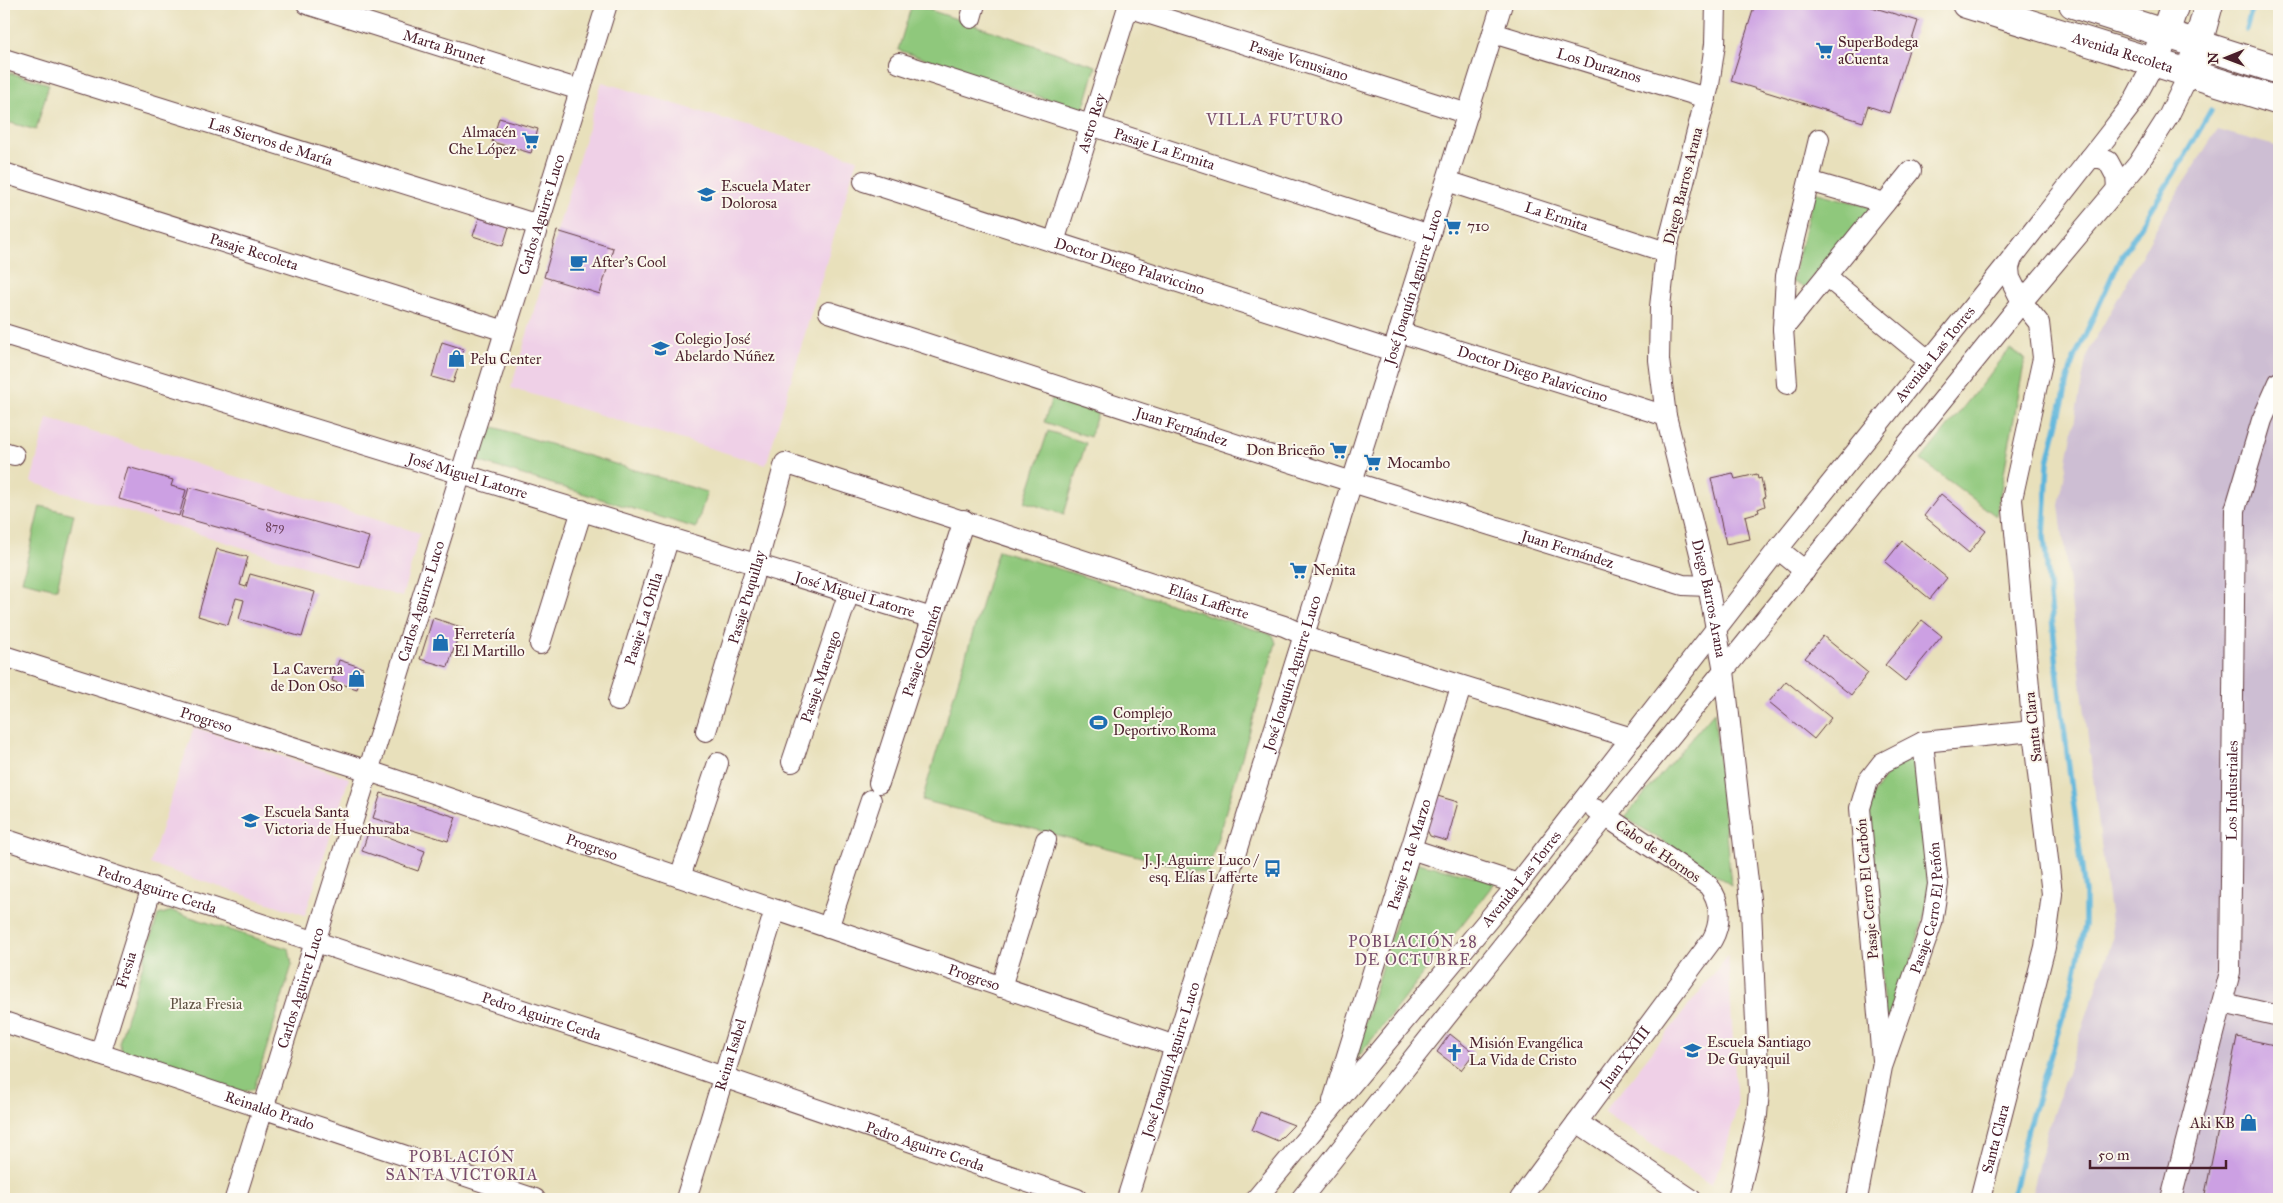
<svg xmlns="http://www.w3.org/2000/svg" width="2283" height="1203" font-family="'IM FELL Great Primer',serif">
  <rect width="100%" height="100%" fill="#fbf7ec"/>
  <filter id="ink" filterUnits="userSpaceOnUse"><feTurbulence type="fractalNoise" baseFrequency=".02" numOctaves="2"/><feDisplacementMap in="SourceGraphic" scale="10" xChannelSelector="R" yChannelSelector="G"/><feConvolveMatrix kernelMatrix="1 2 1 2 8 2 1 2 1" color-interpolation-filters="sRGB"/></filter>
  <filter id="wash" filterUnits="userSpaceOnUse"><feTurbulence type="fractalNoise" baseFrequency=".0096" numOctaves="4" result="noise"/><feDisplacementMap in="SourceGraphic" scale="20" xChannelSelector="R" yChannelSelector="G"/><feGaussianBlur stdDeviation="1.12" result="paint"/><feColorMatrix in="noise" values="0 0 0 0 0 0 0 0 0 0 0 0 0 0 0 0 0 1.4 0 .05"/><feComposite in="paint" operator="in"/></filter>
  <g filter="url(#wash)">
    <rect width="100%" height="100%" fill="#e8e0bb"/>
    <path fill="#efd0e7" d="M602,82L857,159L766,465L511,388L544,277L599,293L613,249L557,231Z
      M47,418L420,533L402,597L31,482Z
      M194,727L349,778L305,915L150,864Z
      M1728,956L1737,1107L1724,1158L1711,1185L1604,1112Z"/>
    <path fill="#cdbed3" d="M2217,130L2279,147V1199H2031L2047,1131L2113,938L2059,505L2087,354L2166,211Z"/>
    <path fill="#8fc87c" stroke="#6c7454" d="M912,4L1096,66L1083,111L898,50Z
      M4,71L49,84L36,130L4,121Z
      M1814,192L1871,207L1805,287L1792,282Z
      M2010,349L2025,359L1996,516L1921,460Z
      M1052,398L1098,412L1090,437L1044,422Z
      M487,425L707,492L696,528L477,461Z
      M1048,431L1086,443L1064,514L1025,502Z
      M40,506L74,514L57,589L22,581Z
      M998,550L1273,635L1276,643L1207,874L922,800Z
      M1714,712L1731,885L1625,817Z
      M1920,755L1933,886L1887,1043L1867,804L1891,767Z
      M1414,862L1496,881L1351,1066Z
      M172,911L289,949L292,965L254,1089L242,1092L124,1055L119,1043L158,915Z"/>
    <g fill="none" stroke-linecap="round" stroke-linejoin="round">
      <path stroke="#5fb6dc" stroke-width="5.5" d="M2246,29L2253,4
        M2012,1199L2028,1128L2073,984L2085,925V892L2060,697L2044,536L2048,462L2072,364L2119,261L2186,154L2211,110"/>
    </g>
    <g id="blocks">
      <path fill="#cca0e3" d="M1755,4H1862L1918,21L1889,113L1868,106L1863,122L1731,81Z
        M499,118L538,129L531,153L492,142Z
        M479,218L509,227L503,246L473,236Z
        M557,231L613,248L600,294L544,277Z
        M442,342L464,349L453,383L432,377Z
        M128,467L173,480L171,486L186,490L179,516L119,499Z
        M1733,473L1735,479L1757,474L1758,479L1761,478L1765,497L1763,498L1765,506L1758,509L1759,512L1745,516L1750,539L1726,544L1711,478Z
        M189,487L369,537L359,567L181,517Z
        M1941,494L1986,531L1969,553L1924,516Z
        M1902,541L1947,578L1930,599L1885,562Z
        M217,549L248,557L240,585L246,587L250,574L315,592L302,637L239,619L244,600L236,598L228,625L198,616Z
        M433,618L461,627L448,667L420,659Z
        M1922,620L1942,636L1905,681L1885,665Z
        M1823,636L1868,673L1851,695L1805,658Z
        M339,660L363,668L357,689L332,681Z
        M1786,681L1831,718L1814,739L1769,702Z
        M381,793L456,817L448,841L373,818Z
        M1434,795L1458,802L1447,841L1430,836L1425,826Z
        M369,830L425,851L418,871L362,851Z
        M1450,1034L1474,1053L1461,1070L1437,1052Z
        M2237,1037L2279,1046V1199H2204Z
        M1260,1112L1294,1125L1278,1141L1252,1130Z"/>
    </g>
  </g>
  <g filter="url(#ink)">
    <use href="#blocks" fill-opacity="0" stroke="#623c41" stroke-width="1"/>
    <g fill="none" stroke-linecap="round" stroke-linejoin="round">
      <defs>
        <g id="street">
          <path id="s1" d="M307,4L580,90"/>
          <path id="s2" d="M1716,4L1715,44L1709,85L1666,252L1660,307L1659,360L1666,416L1708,586L1724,671L1751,908L1759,1091L1757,1115L1738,1199"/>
          <path id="s3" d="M1128,7L1468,114"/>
          <path d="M971,18L975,4"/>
          <path id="s4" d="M1493,33L1706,98"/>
          <path id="s5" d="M4,59L538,225"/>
          <path id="s6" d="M899,63L1430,235"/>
          <path d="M2090,158H2100L2108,161L2116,176L2117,189"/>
          <path id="s7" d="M4,173L505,331"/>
          <path id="s8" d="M864,181L1393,351"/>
          <path id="s9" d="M1447,181L1666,252"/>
          <path d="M1809,181L1885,203"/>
          <path id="s10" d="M1054,242L1129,4"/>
          <path d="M1826,276L1929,361"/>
          <path id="s11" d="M829,312L1352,482L1683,585L1708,586"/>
          <path d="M1783,329L1911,171"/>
          <path id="s12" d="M1399,332L1666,416"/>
          <path id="s13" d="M4,334L932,618"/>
          <path d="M1787,384L1783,329L1786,276L1819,139"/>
          <path d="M4,452L14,455"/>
          <path d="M1778,549L1805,571"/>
          <path d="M540,644L582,510"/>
          <path id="s14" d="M4,656L369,771L1175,1046"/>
          <path id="s15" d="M618,701L669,537"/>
          <path id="s16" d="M706,731L757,564L785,463L1284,626L1317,641L1632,738"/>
          <path id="s17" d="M792,762L849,592"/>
          <path id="s18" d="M879,783L964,520"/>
          <path id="s19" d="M4,839L674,1060L1077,1199"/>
          <path d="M1411,849L1518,884"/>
          <path d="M680,877L718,763"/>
          <path d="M828,928L871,800"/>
          <path d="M1001,987L1046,840"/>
          <path d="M2223,1003L2279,1016"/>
          <path id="s20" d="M4,1022L535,1199"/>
          <path id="s21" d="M100,1054L152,887"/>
          <path d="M1882,1060L1860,808L1868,781L1882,763L1923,742L2033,731"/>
          <path id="s22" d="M1333,1101L1461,687"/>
          <path d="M1577,1122L1691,1199"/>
          <path id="s23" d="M235,1199L607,4"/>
          <path id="s24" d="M686,1199L775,910"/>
          <path id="s25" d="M1127,1199L1502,4"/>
          <path id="s26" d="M1256,1199L1518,884L1778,549L2012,258L2109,134L2132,104L2154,63"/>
          <path d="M1301,1199L1606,816L2022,302L2138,164L2168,117L2189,74"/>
          <path id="s27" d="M1520,1199L1712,940C1722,922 1721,901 1708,885L1595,809"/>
          <path id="s28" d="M1857,1199L1882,1067L1932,923L1938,884L1923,742"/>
          <path id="s29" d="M1980,1199L2045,947L2052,894L2033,731L2012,499L2043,358L2039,323L2022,302L2010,278L2009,268L2012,258"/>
          <path id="s30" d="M2171,1199L2230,972L2235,510L2262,420L2279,382"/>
        </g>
        <g id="secondary">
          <path id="s31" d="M1966,4L2279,101"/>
          <path d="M2073,4L2279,70"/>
          <path d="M2159,50L2175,4"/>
          <path d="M2193,62L2209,4"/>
        </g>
      </defs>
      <use href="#street" stroke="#623c41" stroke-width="22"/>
      <use href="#secondary" stroke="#623c41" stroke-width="30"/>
      <use href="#street" stroke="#fff" stroke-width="20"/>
      <use href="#secondary" stroke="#fff" stroke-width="28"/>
    </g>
  </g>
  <defs>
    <symbol id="supermarket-bare" viewBox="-9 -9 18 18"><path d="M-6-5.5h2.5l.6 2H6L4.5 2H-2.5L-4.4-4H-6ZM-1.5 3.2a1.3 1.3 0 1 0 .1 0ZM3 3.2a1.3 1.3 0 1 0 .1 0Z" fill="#1f6fb2" stroke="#fbf7ec" stroke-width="2.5" paint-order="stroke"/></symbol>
    <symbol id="school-bare" viewBox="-9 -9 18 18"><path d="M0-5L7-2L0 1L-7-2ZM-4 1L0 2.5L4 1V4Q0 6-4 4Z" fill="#1f6fb2" stroke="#fbf7ec" stroke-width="2.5" paint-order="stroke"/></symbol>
    <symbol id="cafe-bare" viewBox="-9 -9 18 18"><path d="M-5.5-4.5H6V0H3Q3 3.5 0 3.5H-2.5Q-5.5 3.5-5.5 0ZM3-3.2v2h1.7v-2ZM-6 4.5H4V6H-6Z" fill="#1f6fb2" stroke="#fbf7ec" stroke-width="2.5" paint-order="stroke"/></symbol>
    <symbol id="shop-bare" viewBox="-9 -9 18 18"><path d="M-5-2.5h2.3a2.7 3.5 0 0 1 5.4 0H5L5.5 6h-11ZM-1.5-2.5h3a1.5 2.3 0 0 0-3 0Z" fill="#1f6fb2" stroke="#fbf7ec" stroke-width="2.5" paint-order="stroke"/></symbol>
    <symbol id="stadium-bare" viewBox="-9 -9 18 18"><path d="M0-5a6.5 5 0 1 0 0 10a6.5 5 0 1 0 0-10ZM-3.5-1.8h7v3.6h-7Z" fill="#1f6fb2" stroke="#fbf7ec" stroke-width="2.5" paint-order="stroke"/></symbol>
    <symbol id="bus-bare" viewBox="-9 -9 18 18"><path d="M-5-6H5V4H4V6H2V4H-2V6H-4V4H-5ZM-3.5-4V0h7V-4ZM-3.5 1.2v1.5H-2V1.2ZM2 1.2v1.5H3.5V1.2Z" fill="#1f6fb2" stroke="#fbf7ec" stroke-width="2.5" paint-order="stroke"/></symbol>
    <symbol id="church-bare" viewBox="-9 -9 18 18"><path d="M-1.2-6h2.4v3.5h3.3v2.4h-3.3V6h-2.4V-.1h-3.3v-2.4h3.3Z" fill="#1f6fb2" stroke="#fbf7ec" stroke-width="2.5" paint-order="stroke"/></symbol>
  </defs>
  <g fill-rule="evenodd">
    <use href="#supermarket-bare" x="1812" y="38" width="25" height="25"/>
    <use href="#supermarket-bare" x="518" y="128" width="25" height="25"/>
    <use href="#school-bare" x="694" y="182" width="25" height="25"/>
    <use href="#supermarket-bare" x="1440" y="214" width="25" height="25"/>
    <use href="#cafe-bare" x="566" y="250" width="25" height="25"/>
    <use href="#school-bare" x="648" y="336" width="25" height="25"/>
    <use href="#shop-bare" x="444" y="346" width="25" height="25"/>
    <use href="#supermarket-bare" x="1326" y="438" width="25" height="25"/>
    <use href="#supermarket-bare" x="1360" y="450" width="25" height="25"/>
    <use href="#supermarket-bare" x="1286" y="558" width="25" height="25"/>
    <use href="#shop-bare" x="428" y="630" width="25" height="25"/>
    <use href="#shop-bare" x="344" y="666" width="25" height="25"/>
    <use href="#stadium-bare" x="1086" y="710" width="25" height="25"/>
    <use href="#school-bare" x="238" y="808" width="25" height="25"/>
    <use href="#bus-bare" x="1260" y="856" width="25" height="25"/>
    <use href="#school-bare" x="1680" y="1038" width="25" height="25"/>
    <use href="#church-bare" x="1442" y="1040" width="25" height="25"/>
    <use href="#shop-bare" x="2236" y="1110" width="25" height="25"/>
  </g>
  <g text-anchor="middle" stroke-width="4" stroke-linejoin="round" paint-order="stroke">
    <g font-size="12" fill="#6a3f59">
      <text x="275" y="531">879</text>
    </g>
    <g font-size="15" fill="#4a1f2b" stroke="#fbf7ec" text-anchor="start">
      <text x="1838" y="47">SuperBodega<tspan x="1838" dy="17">aCuenta</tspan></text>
      <text x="516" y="137" text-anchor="end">Almacén<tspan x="516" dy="17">Che López</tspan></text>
      <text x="721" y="191">Escuela Mater<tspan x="721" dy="17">Dolorosa</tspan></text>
      <text x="1467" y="231">710</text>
      <text x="592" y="267">After's Cool</text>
      <text x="675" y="344">Colegio José<tspan x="675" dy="17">Abelardo Núñez</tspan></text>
      <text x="470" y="364">Pelu Center</text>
      <text x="1325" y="455" text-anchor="end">Don Briceño</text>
      <text x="1387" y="468">Mocambo</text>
      <text x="1313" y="575">Nenita</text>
      <text x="454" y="639">Ferretería<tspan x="454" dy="17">El Martillo</tspan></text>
      <text x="343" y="674" text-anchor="end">La Caverna<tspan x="343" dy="17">de Don Oso</tspan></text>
      <text x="1113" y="718">Complejo<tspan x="1113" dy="17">Deportivo Roma</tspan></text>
      <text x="264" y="817">Escuela Santa<tspan x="264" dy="17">Victoria de Huechuraba</tspan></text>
      <text x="1258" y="865" text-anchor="end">J. J. Aguirre Luco /<tspan x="1258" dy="17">esq. Elías Lafferte</tspan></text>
      <text x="1707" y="1047">Escuela Santiago<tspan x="1707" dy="17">De Guayaquil</tspan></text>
      <text x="1469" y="1048">Misión Evangélica<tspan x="1469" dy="17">La Vida de Cristo</tspan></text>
      <text x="2235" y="1128" text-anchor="end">Aki KB</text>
    </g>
    <g font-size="15" fill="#4a1f2b" stroke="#fbf7ec">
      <text dy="5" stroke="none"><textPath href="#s1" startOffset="144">Marta Brunet</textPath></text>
      <text dy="5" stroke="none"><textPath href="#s31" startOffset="164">Avenida Recoleta</textPath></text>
      <text dy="5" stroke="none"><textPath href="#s3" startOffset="179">Pasaje Venusiano</textPath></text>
      <text dy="5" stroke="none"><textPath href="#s4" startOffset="111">Los Duraznos</textPath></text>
      <text dy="5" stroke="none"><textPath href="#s10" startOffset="125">Astro Rey</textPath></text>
      <text dy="5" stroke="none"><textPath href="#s5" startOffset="279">Las Siervos de María</textPath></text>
      <text dy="5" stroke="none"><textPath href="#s6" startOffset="279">Pasaje La Ermita</textPath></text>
      <text transform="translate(1683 186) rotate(-76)" y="5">Diego Barros Arana</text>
      <text dy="5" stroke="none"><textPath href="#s23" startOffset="1031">Carlos Aguirre Luco</textPath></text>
      <text dy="5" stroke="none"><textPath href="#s9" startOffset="115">La Ermita</textPath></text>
      <text dy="5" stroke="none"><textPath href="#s7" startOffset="262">Pasaje Recoleta</textPath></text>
      <text dy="5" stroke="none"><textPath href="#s8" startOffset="279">Doctor Diego Palaviccino</textPath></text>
      <text dy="5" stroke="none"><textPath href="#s25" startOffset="956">José Joaquín Aguirre Luco</textPath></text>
      <text dy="5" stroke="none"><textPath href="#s26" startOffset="1084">Avenida Las Torres</textPath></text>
      <text dy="5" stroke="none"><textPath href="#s12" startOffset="140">Doctor Diego Palaviccino</textPath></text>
      <text dy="5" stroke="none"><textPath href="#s11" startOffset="371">Juan Fernández</textPath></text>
      <text dy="5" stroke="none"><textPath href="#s13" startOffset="485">José Miguel Latorre</textPath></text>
      <text dy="5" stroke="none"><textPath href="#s11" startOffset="776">Juan Fernández</textPath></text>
      <text dy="5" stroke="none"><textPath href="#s13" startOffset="890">José Miguel Latorre</textPath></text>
      <text dy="5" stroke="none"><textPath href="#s16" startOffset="140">Pasaje Puquillay</textPath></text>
      <text dy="5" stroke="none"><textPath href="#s2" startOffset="606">Diego Barros Arana</textPath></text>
      <text dy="5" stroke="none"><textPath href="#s16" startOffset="725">Elías Lafferte</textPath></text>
      <text dy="5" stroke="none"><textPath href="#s23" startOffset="626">Carlos Aguirre Luco</textPath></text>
      <text dy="5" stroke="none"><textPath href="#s15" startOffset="86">Pasaje La Orilla</textPath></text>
      <text dy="5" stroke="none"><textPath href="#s18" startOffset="139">Pasaje Quelmén</textPath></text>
      <text dy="5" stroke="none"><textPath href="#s25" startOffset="551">José Joaquín Aguirre Luco</textPath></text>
      <text dy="5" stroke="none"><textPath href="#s17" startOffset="90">Pasaje Marengo</textPath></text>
      <text dy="5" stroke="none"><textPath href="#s14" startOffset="212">Progreso</textPath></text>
      <text transform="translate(2033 727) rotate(-96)" y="5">Santa Clara</text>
      <text dy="5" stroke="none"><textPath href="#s30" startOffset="416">Los Industriales</textPath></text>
      <text dy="5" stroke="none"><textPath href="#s14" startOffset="618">Progreso</textPath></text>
      <text transform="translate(1658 851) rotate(34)" y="5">Cabo de Hornos</text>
      <text dy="5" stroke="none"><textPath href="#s22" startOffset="258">Pasaje 12 de Marzo</textPath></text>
      <text dy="5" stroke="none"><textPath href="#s26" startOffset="416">Avenida Las Torres</textPath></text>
      <text dy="5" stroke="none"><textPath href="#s19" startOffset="161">Pedro Aguirre Cerda</textPath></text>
      <text transform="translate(1867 889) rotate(-95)" y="5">Pasaje Cerro El Carbón</text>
      <text dy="5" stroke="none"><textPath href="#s28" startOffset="301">Pasaje Cerro El Peñón</textPath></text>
      <text dy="5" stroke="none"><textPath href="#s21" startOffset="88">Fresia</textPath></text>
      <text dy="5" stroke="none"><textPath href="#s14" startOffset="1022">Progreso</textPath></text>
      <text dy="5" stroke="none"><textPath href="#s23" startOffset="221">Carlos Aguirre Luco</textPath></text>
      <text dy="5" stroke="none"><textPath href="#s19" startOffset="566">Pedro Aguirre Cerda</textPath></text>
      <text dy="5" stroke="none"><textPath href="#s24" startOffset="151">Reina Isabel</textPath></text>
      <text dy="5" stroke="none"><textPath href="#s27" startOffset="176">Juan XXIII</textPath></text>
      <text dy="5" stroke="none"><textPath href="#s25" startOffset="146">José Joaquín Aguirre Luco</textPath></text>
      <text dy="5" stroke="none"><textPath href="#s20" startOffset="280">Reinaldo Prado</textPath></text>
      <text dy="5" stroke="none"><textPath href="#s29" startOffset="62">Santa Clara</textPath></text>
      <text dy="5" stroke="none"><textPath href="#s19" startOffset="971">Pedro Aguirre Cerda</textPath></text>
    </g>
    <g font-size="15" fill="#5f5243" stroke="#fbf7ec">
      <text x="206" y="1009">Plaza Fresia</text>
    </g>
    <g font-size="16" letter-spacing="1" fill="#784c6b" stroke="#fbf7ec">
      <text x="1275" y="125">VILLA FUTURO</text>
      <text x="1413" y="947">POBLACIÓN 28<tspan x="1413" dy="18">DE OCTUBRE</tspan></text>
      <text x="462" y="1162">POBLACIÓN<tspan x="462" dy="18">SANTA VICTORIA</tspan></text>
    </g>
  </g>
  <rect width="2283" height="1203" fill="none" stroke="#fbf7ec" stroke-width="20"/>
  <g transform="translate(2226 58) rotate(269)" stroke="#fbf7ec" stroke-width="4" paint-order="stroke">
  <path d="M0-4L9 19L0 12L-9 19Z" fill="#4a1f2b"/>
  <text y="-8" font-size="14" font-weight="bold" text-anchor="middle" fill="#4a1f2b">N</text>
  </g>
  <path d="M2090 1160v8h136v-8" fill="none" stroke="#4a1f2b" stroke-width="2.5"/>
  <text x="2098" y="1160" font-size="15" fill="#4a1f2b" stroke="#fbf7ec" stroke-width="4" paint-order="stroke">50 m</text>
</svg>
